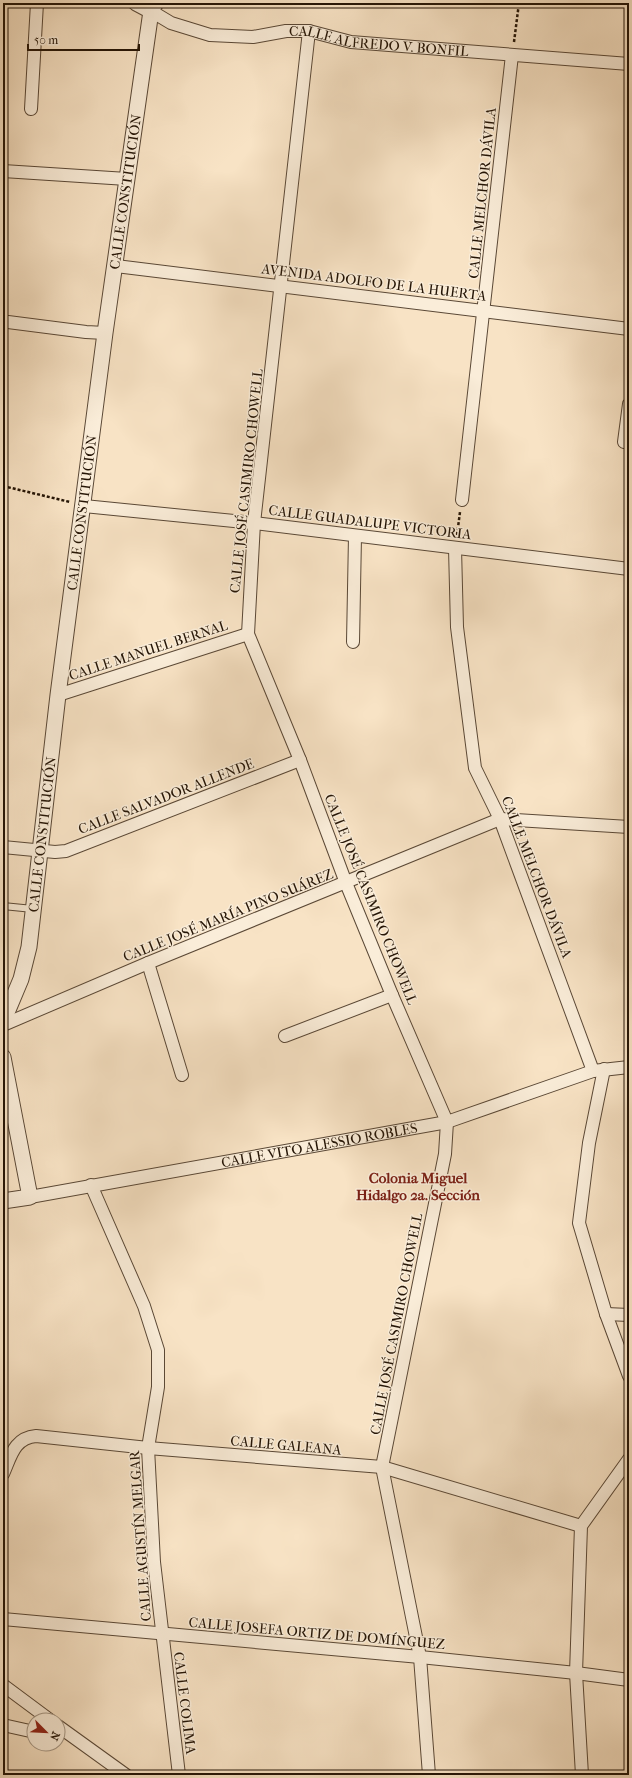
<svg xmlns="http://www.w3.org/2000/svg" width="632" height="1778" font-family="'IM FELL French Canon',serif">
  <rect width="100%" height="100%" fill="#f8e3c5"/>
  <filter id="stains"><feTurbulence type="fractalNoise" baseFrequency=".005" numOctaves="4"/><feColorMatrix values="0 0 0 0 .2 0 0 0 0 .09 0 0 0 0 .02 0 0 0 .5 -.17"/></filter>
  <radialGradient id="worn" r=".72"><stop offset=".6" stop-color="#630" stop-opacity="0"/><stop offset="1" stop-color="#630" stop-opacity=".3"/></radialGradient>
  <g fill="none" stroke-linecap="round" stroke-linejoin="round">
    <defs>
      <path id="service" d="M3,906L33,909"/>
      <g id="minor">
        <path id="s1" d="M158,3L151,11L171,23L210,35L253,37L286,31H309L351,42L629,64"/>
        <path d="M309,31L254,523L248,634L300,760L346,883L392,995L447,1122L445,1154L382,1467L420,1657L429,1775"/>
        <path d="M31,109L37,3"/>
        <path d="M3,171L127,179"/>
        <path d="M116,266L629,329"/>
        <path d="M8,322L86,332L105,333"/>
        <path d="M624,442L629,404"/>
        <path d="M462,500L512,55"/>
        <path d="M84,506L254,523L629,569"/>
        <path d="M455,548L457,627L475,768L500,819L593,1071"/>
        <path d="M353,642L355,536"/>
        <path d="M58,695L248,634"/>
        <path d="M3,847L55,852L66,851L300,760"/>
        <path d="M148,963L182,1075"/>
        <path d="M3,1025L148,963L500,819L629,827"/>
        <path d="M285,1036L392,995"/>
        <path d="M604,1069L589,1143L579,1223L606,1314L629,1376"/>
        <path d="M91,1185L144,1306L158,1350V1387L148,1448L154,1562L179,1775"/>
        <path id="s2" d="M30,1197L447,1122L593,1071L629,1067"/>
        <path d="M606,1314L629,1315"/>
        <path d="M3,1474C11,1456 14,1438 36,1436L148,1448L382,1467L581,1526"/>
        <path d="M3,1619L420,1657L576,1673L629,1680"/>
        <path d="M3,1685L50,1720"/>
        <path d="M3,1725L30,1731"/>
        <path d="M58,1726L126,1775"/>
        <path d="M582,1775L576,1673L581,1526L629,1459"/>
      </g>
      <g id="tertiary">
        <path id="s3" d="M3,1022L21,979L29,947L58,695L105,333L151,11L136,3"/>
        <path d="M3,1057L30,1197L3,1201"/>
      </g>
    </defs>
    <use href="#service" stroke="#5a4836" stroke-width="8"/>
    <use href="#minor" stroke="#5a4836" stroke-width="14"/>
    <use href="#tertiary" stroke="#5a4836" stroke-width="17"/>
    <path stroke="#251506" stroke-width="2.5" stroke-dasharray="3 2" stroke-linecap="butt" d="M514,42L519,3
      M3,486L70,502
      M457,535L460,512"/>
    <use href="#service" stroke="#faedd9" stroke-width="6"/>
    <use href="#minor" stroke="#faedd9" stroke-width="12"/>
    <use href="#tertiary" stroke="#faedd9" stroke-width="15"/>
  </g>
  <g text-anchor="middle" stroke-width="3" stroke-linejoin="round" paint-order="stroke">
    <g font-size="14" fill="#251506" stroke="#faedd9">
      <text dy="5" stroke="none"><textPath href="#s1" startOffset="245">CALLE ALFREDO V. BONFIL</textPath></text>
      <text dy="5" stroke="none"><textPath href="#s3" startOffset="841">CALLE CONSTITUCIÓN</textPath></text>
      <text transform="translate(482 193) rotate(-84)" y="5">CALLE MELCHOR DÁVILA</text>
      <text transform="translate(374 282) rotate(7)" y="5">AVENIDA ADOLFO DE LA HUERTA</text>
      <text transform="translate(246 481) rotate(-84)" y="5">CALLE JOSÉ CASIMIRO CHOWELL</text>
      <text dy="5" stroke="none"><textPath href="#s3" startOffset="517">CALLE CONSTITUCIÓN</textPath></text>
      <text transform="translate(370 522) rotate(7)" y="5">CALLE GUADALUPE VICTORIA</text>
      <text transform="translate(148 650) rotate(-18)" y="5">CALLE MANUEL BERNAL</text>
      <text transform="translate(166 796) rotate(-21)" y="5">CALLE SALVADOR ALLENDE</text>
      <text dy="5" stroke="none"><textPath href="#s3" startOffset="193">CALLE CONSTITUCIÓN</textPath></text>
      <text transform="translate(537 877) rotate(69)" y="5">CALLE MELCHOR DÁVILA</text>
      <text transform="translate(371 899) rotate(68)" y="5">CALLE JOSÉ CASIMIRO CHOWELL</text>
      <text transform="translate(228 915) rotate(-22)" y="5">CALLE JOSÉ MARÍA PINO SUÁREZ</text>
      <text dy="5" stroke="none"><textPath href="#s2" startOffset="294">CALLE VITO ALESSIO ROBLES</textPath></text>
      <text transform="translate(396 1324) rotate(-79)" y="5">CALLE JOSÉ CASIMIRO CHOWELL</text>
      <text transform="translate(286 1445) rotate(5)" y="5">CALLE GALEANA</text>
      <text transform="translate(140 1536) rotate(-94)" y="5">CALLE AGUSTÍN MELGAR</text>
      <text transform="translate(317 1633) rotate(5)" y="5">CALLE JOSEFA ORTIZ DE DOMÍNGUEZ</text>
      <text transform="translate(185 1703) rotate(83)" y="5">CALLE COLIMA</text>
    </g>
    <g font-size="15" font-weight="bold" fill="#7a1f14" stroke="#faedd9">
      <text x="418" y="1183">Colonia Miguel<tspan x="418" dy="17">Hidalgo 2a. Sección</tspan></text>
    </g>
  </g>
  <rect width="632" height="1778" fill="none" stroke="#f8e3c5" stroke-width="16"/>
  <rect x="4" y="4" width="624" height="1770" fill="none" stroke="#251506" stroke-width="2"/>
  <rect x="8" y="8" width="616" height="1762" fill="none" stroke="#251506"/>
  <g transform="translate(46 1732) rotate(114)"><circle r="19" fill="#faedd9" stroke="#a59785"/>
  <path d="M0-3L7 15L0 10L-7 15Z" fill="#8f2418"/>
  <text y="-6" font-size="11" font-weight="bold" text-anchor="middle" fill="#251506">N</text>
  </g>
  <path d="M28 44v6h111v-6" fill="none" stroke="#251506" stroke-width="2"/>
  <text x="34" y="44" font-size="12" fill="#251506" stroke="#faedd9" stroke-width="3" paint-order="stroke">50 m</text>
  <rect width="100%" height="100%" filter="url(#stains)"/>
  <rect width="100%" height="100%" fill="url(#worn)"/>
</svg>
